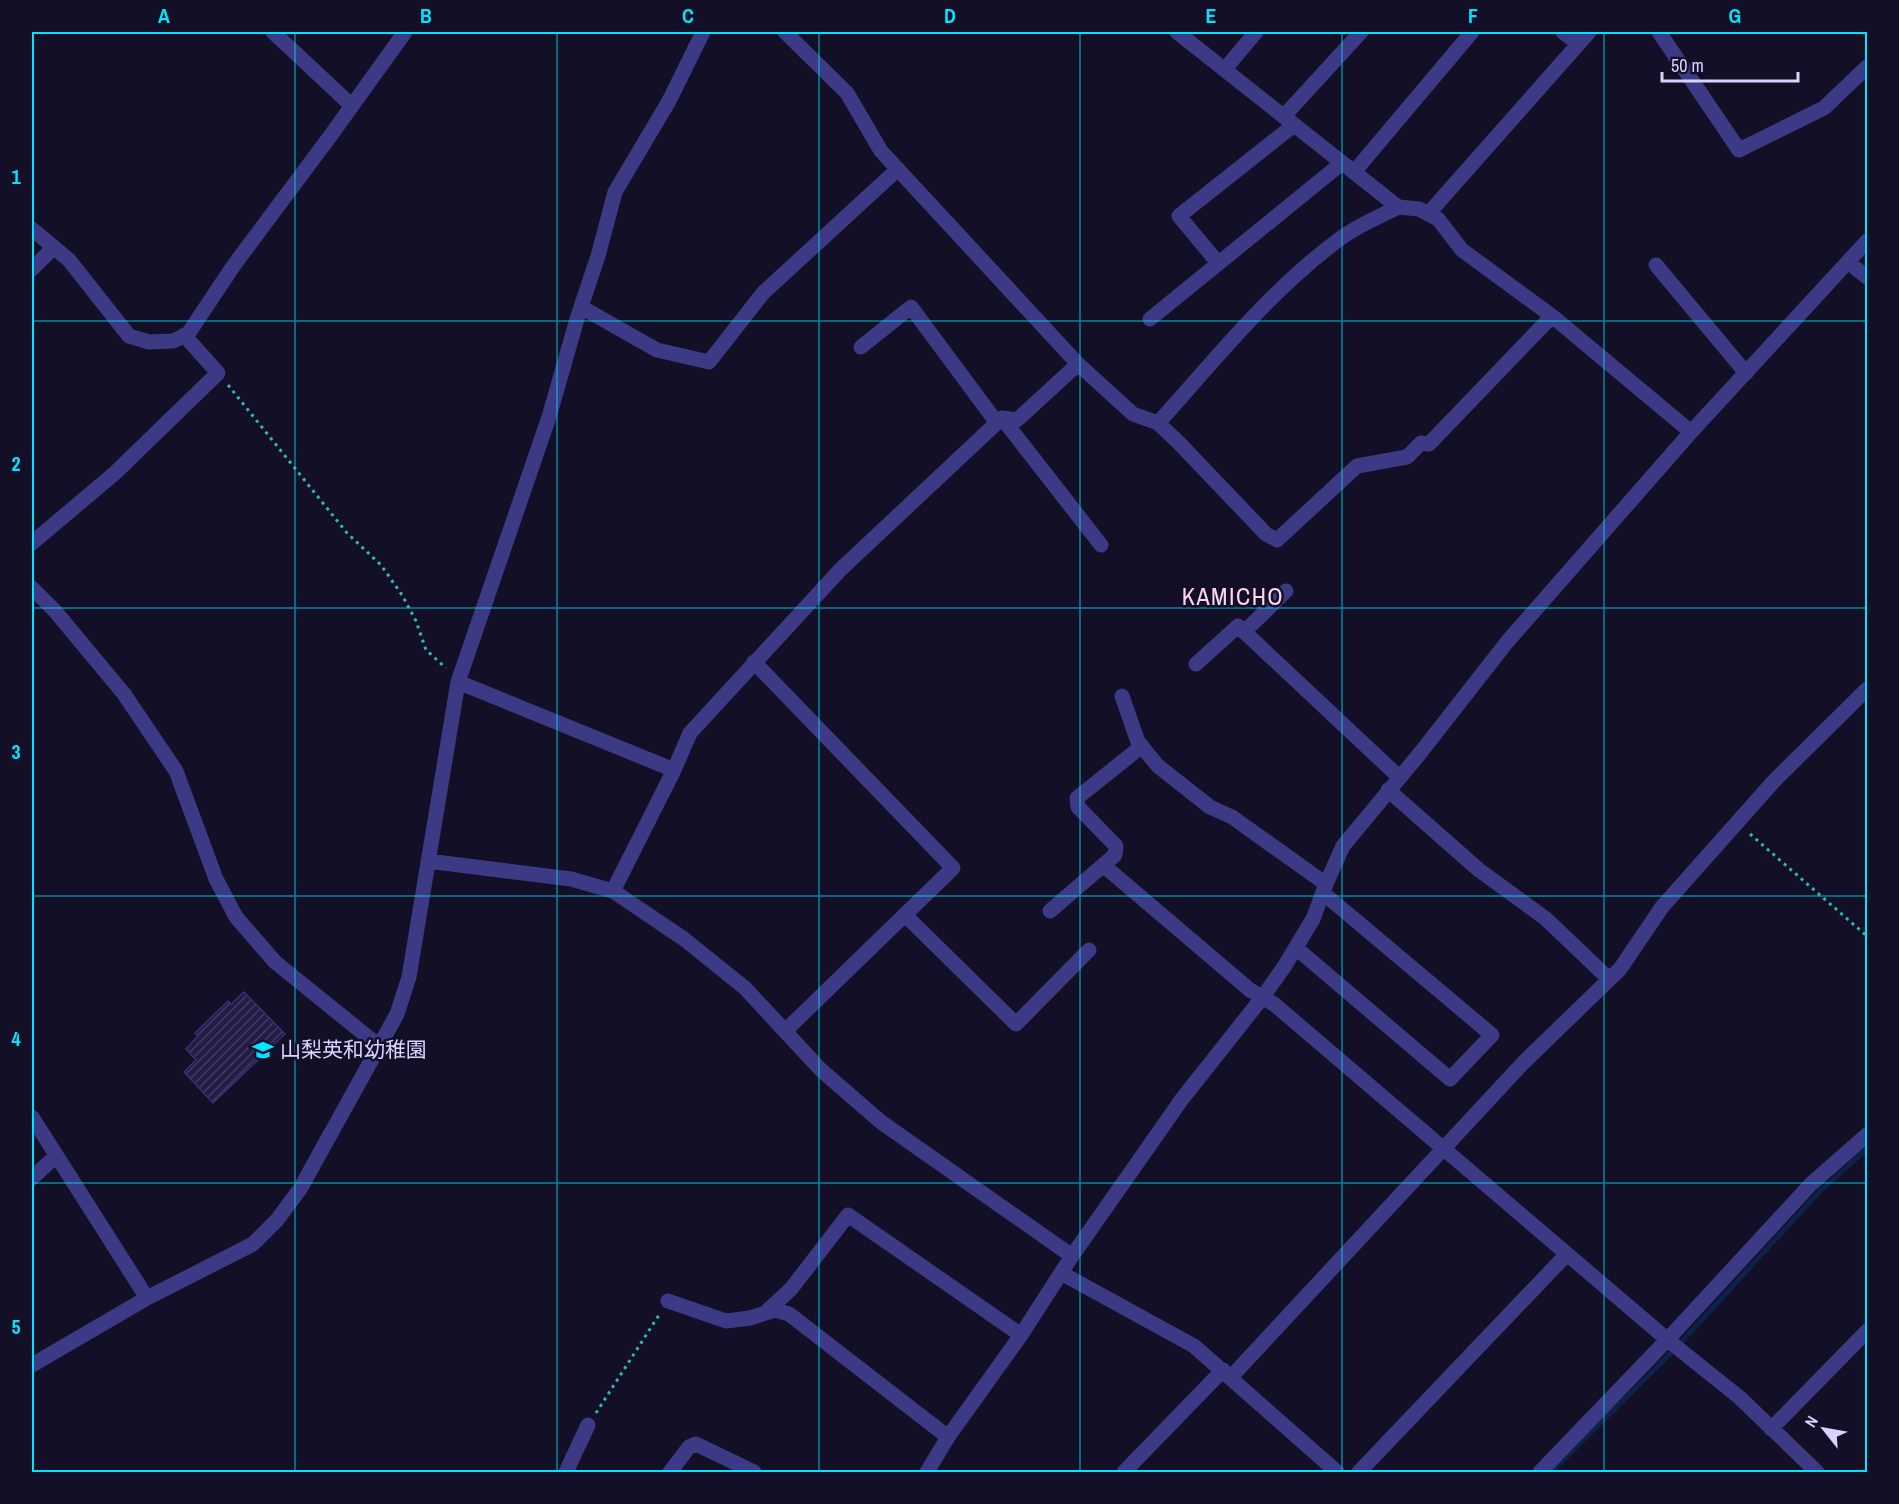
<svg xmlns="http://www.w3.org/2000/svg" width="1899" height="1504" font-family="'Archivo Narrow','Noto Sans JP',sans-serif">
  <defs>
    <pattern id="building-hatch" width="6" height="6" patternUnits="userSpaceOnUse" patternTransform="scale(1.5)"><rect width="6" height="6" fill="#241b47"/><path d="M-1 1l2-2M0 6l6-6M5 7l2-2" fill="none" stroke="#433b63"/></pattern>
  </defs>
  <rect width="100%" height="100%" fill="#130f26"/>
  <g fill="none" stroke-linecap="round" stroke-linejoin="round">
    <path stroke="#0c2248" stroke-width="5" d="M1551,1472L1675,1349L1819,1192L1868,1148"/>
  </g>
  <path fill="url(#building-hatch)" stroke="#3b2d73" stroke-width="1.5" d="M244,992L285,1034L213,1103L184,1072L196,1060L186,1049L198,1036L195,1033L228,1001L231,1004Z"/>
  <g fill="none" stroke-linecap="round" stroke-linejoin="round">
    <path stroke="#2fb8b0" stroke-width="3" stroke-dasharray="3 4.5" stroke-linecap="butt" d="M228,385L347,533L381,565L402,595L416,621L426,650L446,668
      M1750,834L1868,937
      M596,1413L659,1315"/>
    <path stroke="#3d3a85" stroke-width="15" d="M273,32L352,106
      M785,32L847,93L881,151L1078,364L1133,414L1158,423L1179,443L1266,534L1277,540L1357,466L1407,457L1421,443L1429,444L1552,316
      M1177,32L1398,207L1419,209L1438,219L1462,250L1552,316L1691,432
      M1563,32L1578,44
      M1659,32L1739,150L1824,108L1868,66
      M1225,69L1256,32
      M1284,116L1361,32
      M1354,172L1472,32
      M1428,214L1589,32
      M32,229L69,260L129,336L149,342L173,341L188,334L234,265L331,135L405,32
      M1848,262L1868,278
      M1218,263L1179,216L1294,125
      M1656,265L1746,373
      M32,269L54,247
      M581,307L657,350L709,362L763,293L898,169
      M1150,319L1342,163
      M861,347L911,307L997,423
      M1002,418L1101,545
      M1158,423C1216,359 1271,289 1341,238C1358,225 1379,217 1398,207
      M32,543L115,473L218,373L184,335
      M32,588L55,611L124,694L176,771L216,879L236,917L275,962L379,1046
      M1244,632L1286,591
      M754,662L953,868L785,1031
      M1196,664L1238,626L1399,777
      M458,682L674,770
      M1122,696L1138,742L1158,766L1210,807L1232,817L1326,884
      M1388,790L1479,870L1545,918L1609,979
      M428,861L571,879L613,891L684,939L745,988L821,1070L881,1122L1072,1256
      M1103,865L1250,990L1274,1004L1669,1341L1739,1397L1817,1472
      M613,891L674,770L690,733L841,569L1002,418L1017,420L1078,364
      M1050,911L1115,855L1116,846L1078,807L1077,798L1142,746
      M905,915L1016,1024L1089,950
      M1296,948L1450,1079L1492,1035L1323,893
      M32,1117L147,1298
      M32,1178L56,1156
      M1061,1273L1194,1346L1337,1472
      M668,1301L726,1321L750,1318L775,1310L789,1314L948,1437
      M765,1313L791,1289L848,1215L1021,1335
      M32,1365L147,1298L253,1244L277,1220L300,1189L397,1014L409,977L458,682L549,417L577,319L598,256L615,192L669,101L703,32
      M1231,1377L1523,1063L1620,969L1662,907L1774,781L1868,688
      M1771,1429L1868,1330
      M566,1472L588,1425
      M670,1472L689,1447L696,1444L754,1472
      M927,1472L948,1437L1021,1335L1072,1256L1182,1099L1262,998L1284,967L1313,919L1326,884L1343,846L1421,752L1507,642L1691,432L1868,240
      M1124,1472L1223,1370
      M1359,1472L1567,1254
      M1540,1472L1667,1340L1811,1184L1868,1134"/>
  </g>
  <path fill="none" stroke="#00e5ff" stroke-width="1.5" stroke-opacity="0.55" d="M295,32V1472M557,32V1472M819,32V1472M1080,32V1472M1342,32V1472M1604,32V1472M32,321H1868M32,608H1868M32,896H1868M32,1183H1868"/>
  <defs>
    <symbol id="school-bare" viewBox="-9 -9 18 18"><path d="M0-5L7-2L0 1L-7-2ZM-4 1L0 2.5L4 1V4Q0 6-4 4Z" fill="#00e5ff" stroke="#130f26" stroke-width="2.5" paint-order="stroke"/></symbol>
  </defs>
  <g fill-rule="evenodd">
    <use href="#school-bare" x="248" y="1035" width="30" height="30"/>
  </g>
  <g text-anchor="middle" stroke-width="5" stroke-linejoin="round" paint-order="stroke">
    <g font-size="21" fill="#d9d4ff" stroke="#130f26" text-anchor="start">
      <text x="280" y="1057">山梨英和幼稚園</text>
    </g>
    <g font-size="24" letter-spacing="1.5" fill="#ffd6f0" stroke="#130f26">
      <text x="1233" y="605">KAMICHO</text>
    </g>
  </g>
  <rect width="1899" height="1504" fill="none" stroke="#130f26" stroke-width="66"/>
  <g transform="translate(1824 1429) rotate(301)" stroke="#130f26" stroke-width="4.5" paint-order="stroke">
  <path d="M0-4.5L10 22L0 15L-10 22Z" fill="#d9d4ff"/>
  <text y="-9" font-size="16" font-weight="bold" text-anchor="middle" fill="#d9d4ff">N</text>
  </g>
  <path d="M1662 72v9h136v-9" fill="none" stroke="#d9d4ff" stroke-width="3"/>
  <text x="1671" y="72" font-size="18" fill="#d9d4ff" stroke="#130f26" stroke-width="4.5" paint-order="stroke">50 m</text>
  <rect x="33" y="33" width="1833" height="1438" fill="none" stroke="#00e5ff" stroke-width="2"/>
  <g font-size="20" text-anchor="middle" font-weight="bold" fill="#00e5ff">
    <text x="164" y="23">A</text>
    <text x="426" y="23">B</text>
    <text x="688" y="23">C</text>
    <text x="950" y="23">D</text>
    <text x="1211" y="23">E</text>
    <text x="1473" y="23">F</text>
    <text x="1735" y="23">G</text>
    <text x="16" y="184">1</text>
    <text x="16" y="471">2</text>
    <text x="16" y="759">3</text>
    <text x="16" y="1046">4</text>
    <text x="16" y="1334">5</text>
  </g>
</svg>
